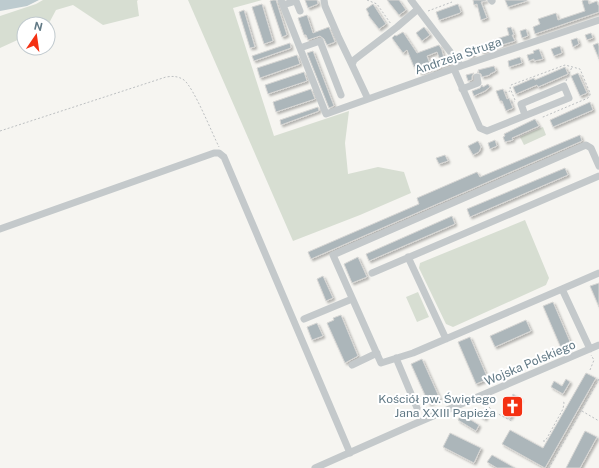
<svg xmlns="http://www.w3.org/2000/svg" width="599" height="468" font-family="'Public Sans',sans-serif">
  <defs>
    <filter id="shadow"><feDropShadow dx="2" dy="2" stdDeviation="1" flood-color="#0004"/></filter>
  </defs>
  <rect width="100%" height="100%" fill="#f6f5f1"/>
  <path fill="#d7ded2" d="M43,0H138L137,1L139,16L103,25L73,5L56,10L48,25L24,24V37L0,48V16L36,4Z
    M188,0H262L233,8L274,136L349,111L345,143L348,174L378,167L404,172L411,193L360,215L293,241Z
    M543,127L546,135L524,145L520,137Z
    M525,220L549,278L546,285L453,327L446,324L419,268L420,263Z
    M418,292L429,317L417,322L406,297Z"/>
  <path fill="#bdcbcf" d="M0,0H39L27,6L0,11Z"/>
  <path fill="#acb6ba" stroke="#d7d6d4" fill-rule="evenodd" filter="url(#shadow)" d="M273,0H276L287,35L282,37L270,1Z
    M305,0H317L318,4L308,8Z
    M387,0H399L406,10L399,15Z
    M473,0H486V1L481,2L487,18L481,20L477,4L474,5Z
    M505,0H527V1L508,7Z
    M584,0H588L589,4L597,1L598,5H599V12L535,34L533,27L540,24L538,19L556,13L558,20L585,11L582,1Z
    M262,4L273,41L264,44L252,7Z
    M373,4L386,24L379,29L368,15L369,14L366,9Z
    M458,4L461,12L460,13L440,20H439L436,12Z
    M244,10L255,47L250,48L239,12Z
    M307,15L313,33L329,27L335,42L327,45L324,39L320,36L308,40L306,35H304L298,18Z
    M424,27L430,35L422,41L416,33Z
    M511,27L514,35H512L515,41L495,47L493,40L509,35L507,28Z
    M526,29L528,36L522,38L520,31Z
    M403,32L417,53L439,45L442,50V51L444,58L448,57L451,63L439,67V69L432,71V69L420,73L418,65L414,67L407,50L403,53L392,38L395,35L396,36ZM437,52L440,60L430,64L427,56Z
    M591,33L593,38L587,40L585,35Z
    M577,38L579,44L573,47L571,40Z
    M290,43L291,48L254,61L252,56Z
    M485,43L488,50L482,52L479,46Z
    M598,43L599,46V59L593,45Z
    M560,46L562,53L554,56L551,49Z
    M472,48L474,55L468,57L465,50Z
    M539,49L543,59L534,61V59L529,61L527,55L534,53L533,51Z
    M313,51L334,106L329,108L307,53Z
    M297,55L300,64L260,78L257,68Z
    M520,57L522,63L509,67L508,61Z
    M494,66L496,71L490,74V75L482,77L481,74L477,72H479L478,70Z
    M565,67L568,74L538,87L537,85L516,94L513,87L534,78L535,80Z
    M304,72L307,81L268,94L265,85Z
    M474,73L472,76V80L468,81L466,75Z
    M578,73L587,93L580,96L571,76Z
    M488,84L490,87L485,91L474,96L472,91L480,88L482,85L483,87Z
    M311,89L315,99L276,112L273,102Z
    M503,89L507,99L509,98L513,108L506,111L502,101H500L496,91Z
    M590,102L593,110L553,127L550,120Z
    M318,107L319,111L281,125L280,120Z
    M535,119L539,126L512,138L513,140L505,142L503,137L505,136L504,134Z
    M580,135L582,141L311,259L308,252L419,204L417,198L477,172L480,177Z
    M495,140L497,146L490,149L488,143Z
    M478,141L481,147L479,152L473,155L468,146Z
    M445,155L448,161L439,164L436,158Z
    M565,168L568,175L470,217L467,209Z
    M452,216L455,224L369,261L366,254Z
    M358,257L367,277L352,283L344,264Z
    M323,276L333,298L326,301L317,279Z
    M599,283V307L590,286Z
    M553,302L571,344L561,348L543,306Z
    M341,315L358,356L345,363L327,323L334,320L333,318Z
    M526,320L531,331L495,347L490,336Z
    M317,323L323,336L312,340L307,327Z
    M470,337L488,379L476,384L458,342Z
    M422,359L440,399L429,404L411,364Z
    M586,373L596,378L545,468L502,444L510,430L543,448Z
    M566,379L570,382L563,394L551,387L554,381L562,386Z
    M513,394L521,399L510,418L503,414Z
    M482,411L487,414L485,419L480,416Z
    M461,414L479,425L476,431L458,420Z
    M585,431L597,437L580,468H566Z
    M450,433L481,448L474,463L443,447Z
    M492,455L515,468H497L487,462Z"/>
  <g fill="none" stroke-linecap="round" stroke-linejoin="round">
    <path stroke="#bdc0c2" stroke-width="1" stroke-dasharray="2 2" stroke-linecap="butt" d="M367,0L377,4L391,24
      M428,11L452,2
      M566,81L572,67
      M505,93L510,91
      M515,100L510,88L511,85L565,65L580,69L590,93V95L588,98L543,117H541
      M511,103L515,101
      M0,131L166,77C173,76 178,76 184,80C194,88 212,133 219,147
      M590,370L594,360L591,355
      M484,401C490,411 502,416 512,421
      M582,411L599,421
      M543,441H545L547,438L563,409L564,403L563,400
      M549,468L599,379"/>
    <path stroke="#c4c9cb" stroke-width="7" d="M281,0L326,114L461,66L599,20
      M324,0L325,6L338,36L352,65
      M411,0L461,66
      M491,0L492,1
      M283,5L296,1L300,11
      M300,48L320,41L341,95
      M454,69L480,128L487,131L569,98L564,86L521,104L525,115
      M462,89L478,83L477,77
      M368,99L352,65L354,60L397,27L418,9
      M0,229L214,153H219L224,157L350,453
      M408,257L446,339
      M372,273L599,176
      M562,289L599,273
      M304,319L352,299
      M590,349L562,289L413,353L381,363L333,255L586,145L591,148L599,166
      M396,358L417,408
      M352,365L377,353
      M315,468L412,425L599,345"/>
  </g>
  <defs>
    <symbol id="church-square" viewBox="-11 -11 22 22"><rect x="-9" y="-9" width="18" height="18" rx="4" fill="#f43113" stroke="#fff"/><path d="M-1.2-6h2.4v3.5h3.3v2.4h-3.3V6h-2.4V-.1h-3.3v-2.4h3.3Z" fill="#fff"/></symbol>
  </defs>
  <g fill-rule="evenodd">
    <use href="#church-square" x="500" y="394" width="25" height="25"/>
  </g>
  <g text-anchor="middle" stroke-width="4" stroke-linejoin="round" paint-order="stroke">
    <g font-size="12" fill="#617985" stroke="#fff">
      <text transform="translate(458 56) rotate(-19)" y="4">Andrzeja Struga</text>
      <text transform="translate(530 363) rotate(-23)" y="4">Wojska Polskiego</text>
    </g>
    <g font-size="12" fill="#617985" stroke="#fff" text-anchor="end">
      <text x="496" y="403">Kościół pw. Świętego<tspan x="496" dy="14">Jana XXIII Papieża</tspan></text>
    </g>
  </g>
  <g transform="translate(36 36) rotate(13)"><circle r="19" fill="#ffffff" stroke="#c0c9ce"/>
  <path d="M0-3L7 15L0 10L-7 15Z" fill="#f43113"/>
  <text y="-6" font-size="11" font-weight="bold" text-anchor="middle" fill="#617985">N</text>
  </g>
</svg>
